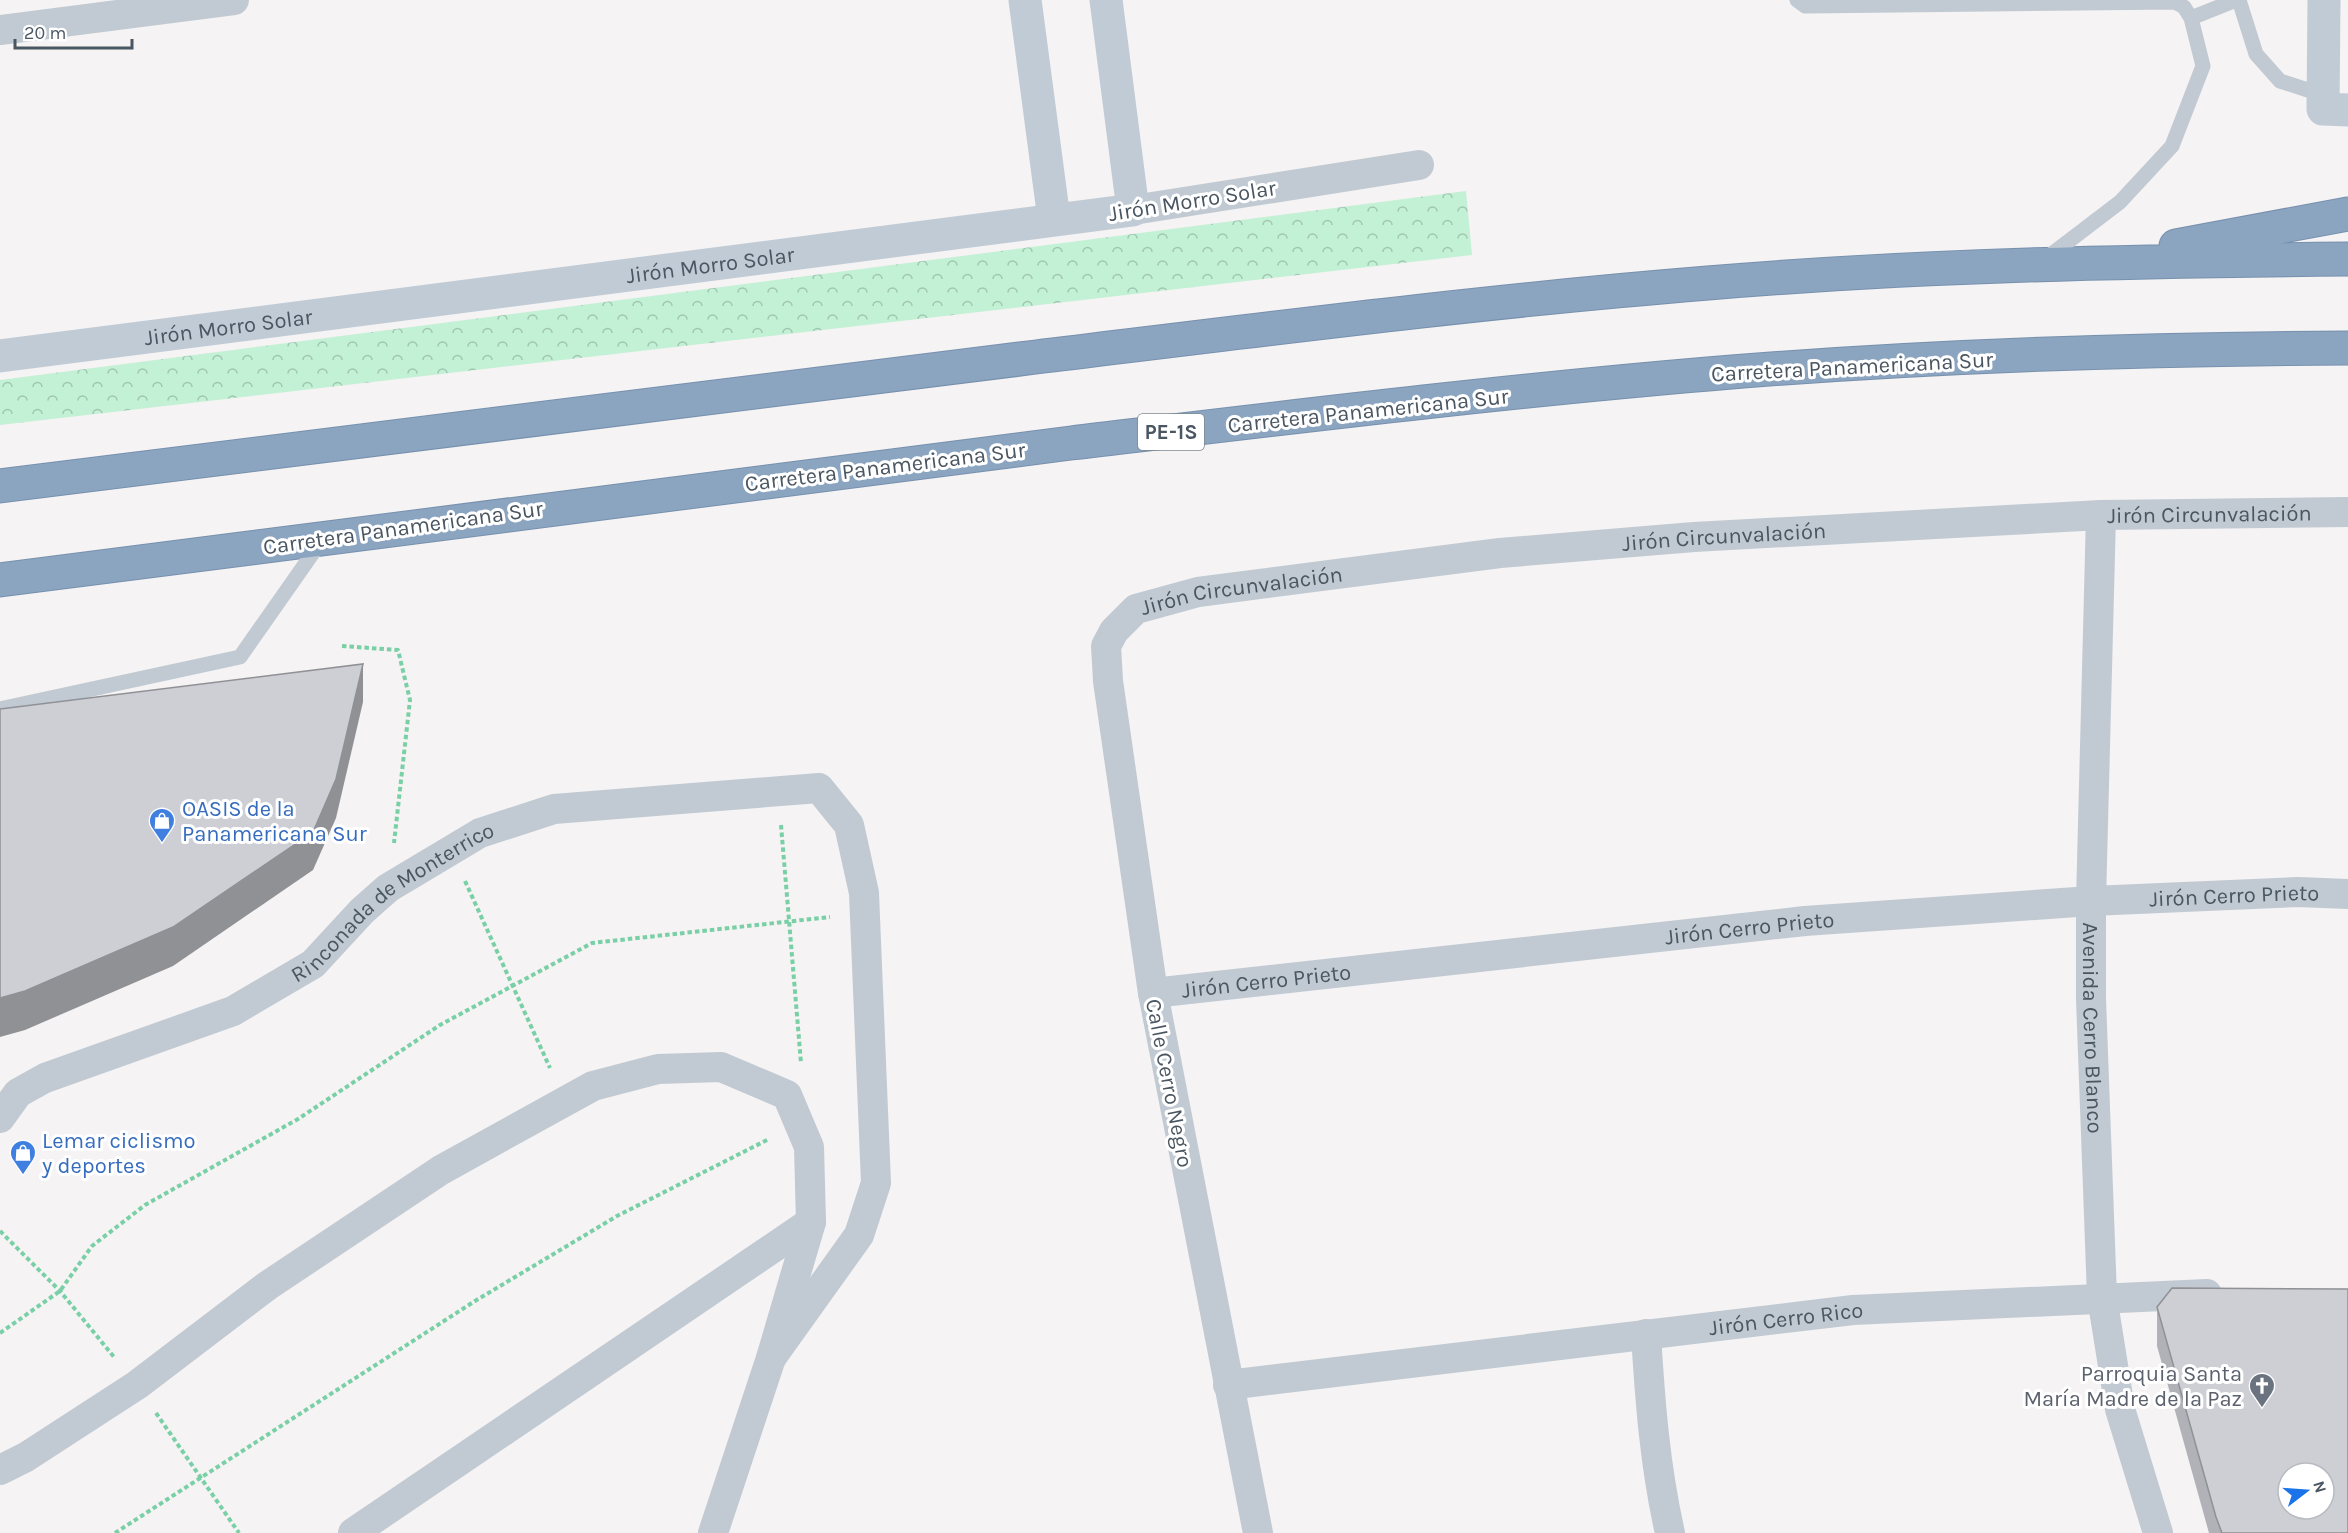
<svg xmlns="http://www.w3.org/2000/svg" width="2348" height="1533" font-family="Karla,sans-serif">
  <defs>
    <pattern id="forest-crowns" width="20" height="18" patternUnits="userSpaceOnUse" patternTransform="scale(1.5)"><rect width="20" height="18" fill="#c3f1d5"/><path d="M2 6a3 3 0 1 1 6 0M12 15a3 3 0 1 1 6 0" fill="none" stroke="#a0c6b0"/></pattern>
  </defs>
  <rect width="100%" height="100%" fill="#f5f3f3"/>
  <path fill="url(#forest-crowns)" d="M1466,191L1472,255L0,425V380Z"/>
  <g fill="none" stroke-linecap="round" stroke-linejoin="round">
    <defs>
      <path id="highway" d="M2176,246L2348,214
        M0,486C345,442 690,398 1036,357C1259,330 1484,301 1708,283C1921,265 2135,261 2348,259
        M0,580C357,533 714,486 1071,443C1283,418 1495,392 1708,374C1920,356 2135,349 2348,348"/>
    </defs>
    <use href="#highway" stroke="#7690ad" stroke-width="35"/>
    <path stroke="#7ad0a6" stroke-width="4" stroke-dasharray="4.5 3" stroke-linecap="butt" d="M342,646L398,650L410,700L394,843
      M781,825L801,1063
      M465,881L550,1068
      M0,1231L60,1291L114,1357
      M0,1333L60,1291L92,1246L145,1205L298,1119L440,1025L592,943L830,917
      M156,1413L239,1533
      M115,1533L475,1301L617,1216L769,1139"/>
    <path stroke="#c1cad2" stroke-width="15" d="M1797,0L1805,6L2175,2L2184,7L2191,18L2203,66L2172,146L2120,202L2044,260
      M2239,0L2256,54L2280,81L2323,95
      M2191,18L2236,0
      M0,709L240,657L322,540"/>
    <g stroke="#c1cad2" stroke-width="30">
      <path d="M0,30L234,0"/>
      <path d="M1133,210L1419,165"/>
      <path id="s1" d="M2101,515L2091,901V999L2102,1297L2120,1409L2158,1533"/>
      <path id="s2" d="M1153,993L1805,921L2091,901L2298,892L2348,894"/>
      <path id="s3" d="M0,1118L18,1093L45,1078L233,1011L313,964L362,911L388,888L480,833L554,809L819,788L849,825L864,893L876,1183L859,1235L771,1358"/>
      <path d="M1646,1334C1650,1401 1655,1467 1670,1533"/>
      <path id="s4" d="M1228,1385L1853,1310L2207,1294"/>
      <path d="M0,1470L26,1457L137,1385L267,1286L441,1170L593,1086L658,1069L721,1067L787,1095L809,1147L811,1222L771,1358L713,1533"/>
      <path d="M353,1533L811,1222"/>
      <path id="s5" d="M1258,1533L1153,993L1108,681L1106,646L1114,631L1136,609L1198,592L1500,553L1694,537L2101,515L2348,512"/>
    </g>
    <g stroke="#c1cbd6" stroke-width="33">
      <path d="M1025,0L1054,219"/>
      <path d="M2324,0L2323,109L2348,110"/>
      <path id="s6" d="M0,356L1133,210L1106,0"/>
    </g>
    <use href="#highway" stroke="#8ba5c1" stroke-width="33"/>
  </g>
  <path fill="#b0b2b7" d="M2157,1307L2348,1533H2209L2157,1346Z"/>
  <path fill="#909195" d="M363,664V702L336,818L313,870L173,966L25,1030L0,1037V998Z"/>
  <path fill="#cdcfd5" stroke="#909195" stroke-width="1.5" fill-rule="evenodd" d="M363,664L336,779L313,832L173,927L25,991L0,998V709Z
    M2172,1288L2348,1289V1533H2222L2216,1517L2157,1307ZM2288,1473H2324V1509H2288Z"/>
  <defs>
    <symbol id="shop-pin" viewBox="-11 -11 22 30"><path d="M0 17L-7.5 6A9.5 9.5 0 1 1 7.5 6Z" fill="#3f7fe0" stroke="#fff"/><path d="M-5-2.5h2.3a2.7 3.5 0 0 1 5.4 0H5L5.5 6h-11ZM-1.5-2.5h3a1.5 2.3 0 0 0-3 0Z" fill="#fff"/></symbol>
    <symbol id="church-pin" viewBox="-11 -11 22 30"><path d="M0 17L-7.5 6A9.5 9.5 0 1 1 7.5 6Z" fill="#6b7280" stroke="#fff"/><path d="M-1.2-6h2.4v3.5h3.3v2.4h-3.3V6h-2.4V-.1h-3.3v-2.4h3.3Z" fill="#fff"/></symbol>
  </defs>
  <g fill-rule="evenodd">
    <use href="#shop-pin" x="147" y="806" width="30" height="40"/>
    <use href="#shop-pin" x="8" y="1138" width="30" height="40"/>
    <use href="#church-pin" x="2247" y="1371" width="30" height="40"/>
  </g>
  <g text-anchor="middle" stroke-width="6" stroke-linejoin="round" paint-order="stroke">
    <rect fill="#fff" stroke="#808990" stroke-width="1.5" x="1138" y="414" width="66" height="36" rx="4.5"/>
    <g font-size="21" font-weight="bold" fill="#4a5661">
      <text x="1171" y="439">PE-1S</text>
    </g>
    <g font-size="22" fill="#4a5661" stroke="#fff">
      <text transform="translate(1192 200) rotate(-9)" y="8">Jirón Morro Solar</text>
      <text dy="8" stroke="none"><textPath href="#s6" startOffset="716">Jirón Morro Solar</textPath></text>
      <text dy="8" stroke="none"><textPath href="#s6" startOffset="230">Jirón Morro Solar</textPath></text>
      <text transform="translate(1852 366) rotate(-3)" y="8">Carretera Panamericana Sur</text>
      <text transform="translate(1368 410) rotate(-6)" y="8">Carretera Panamericana Sur</text>
      <text transform="translate(885 466) rotate(-7)" y="8">Carretera Panamericana Sur</text>
      <text dy="8" stroke="none"><textPath href="#s5" startOffset="2028">Jirón Circunvalación</textPath></text>
      <text transform="translate(403 527) rotate(-8)" y="8">Carretera Panamericana Sur</text>
      <text dy="8" stroke="none"><textPath href="#s5" startOffset="1542">Jirón Circunvalación</textPath></text>
      <text dy="8" stroke="none"><textPath href="#s5" startOffset="1056">Jirón Circunvalación</textPath></text>
      <text dy="8" stroke="none"><textPath href="#s2" startOffset="1086">Jirón Cerro Prieto</textPath></text>
      <text dy="8" stroke="none"><textPath href="#s3" startOffset="456">Rinconada de Monterrico</textPath></text>
      <text dy="8" stroke="none"><textPath href="#s2" startOffset="600">Jirón Cerro Prieto</textPath></text>
      <text dy="8" stroke="none"><textPath href="#s2" startOffset="114">Jirón Cerro Prieto</textPath></text>
      <text dy="8" stroke="none"><textPath href="#s1" startOffset="513">Avenida Cerro Blanco</textPath></text>
      <text transform="translate(1170 1083) rotate(79)" y="8">Calle Cerro Negro</text>
      <text dy="8" stroke="none"><textPath href="#s4" startOffset="562">Jirón Cerro Rico</textPath></text>
    </g>
    <g font-size="22" fill="#366cbe" stroke="#fff" text-anchor="start">
      <text x="182" y="816">OASIS de la<tspan x="182" dy="25">Panamericana Sur</tspan></text>
      <text x="42" y="1148">Lemar ciclismo<tspan x="42" dy="25">y deportes</tspan></text>
    </g>
    <g font-size="22" fill="#5b616d" stroke="#fff" text-anchor="end">
      <text x="2242" y="1381">Parroquia Santa<tspan x="2242" dy="25">María Madre de la Paz</tspan></text>
    </g>
  </g>
  <g transform="translate(2306 1491) rotate(73)"><circle r="28" fill="#ffffff" stroke="#b7bbc0" stroke-width="1.5"/>
  <path d="M0-4.5L10 22L0 15L-10 22Z" fill="#1a73e8"/>
  <text y="-9" font-size="16" font-weight="bold" text-anchor="middle" fill="#4a5661">N</text>
  </g>
  <path d="M15 39v9h117v-9" fill="none" stroke="#4a5661" stroke-width="3"/>
  <text x="24" y="39" font-size="18" fill="#4a5661" stroke="#ffffff" stroke-width="4.5" paint-order="stroke">20 m</text>
</svg>
